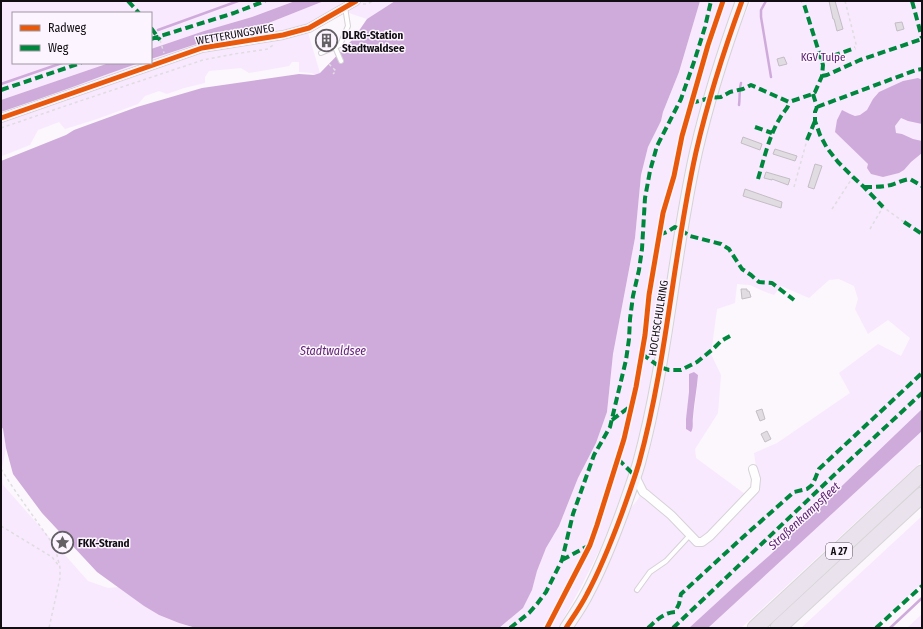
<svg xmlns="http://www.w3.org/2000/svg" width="923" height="629" font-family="'Fira Sans Condensed',sans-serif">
  <rect width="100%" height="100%" fill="#fbf7fc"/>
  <path fill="#f8e9fe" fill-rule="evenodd" d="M1,1H295L252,17L204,31L151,49V13H13V63H109L1,100Z
    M324,1H395L367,19L349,13L345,4L306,26L320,73L314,75L312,73L299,72V62H292L289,66L249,73L241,68L209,71L205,77V83L184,88L167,94L159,91L145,96L138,104L97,119L65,129L59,122L38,130L30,145L2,156L1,154V112L32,102L75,86L139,63H151V59L218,37L249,28L261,26Z
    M700,1H736L720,49L649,401L631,471L616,511L600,549L581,587L558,628H499L523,608L532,590L537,571L546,548L559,526L578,478L596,443L607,412L613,354L635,238L641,175L648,147L661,121L663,112L679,72Z
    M751,1H922V409L770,555L737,584L689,628H571L630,508C642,497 644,489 641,474L663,386L683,260L691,204L700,159L713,108L723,72L743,19ZM839,279L854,286L858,299L855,309L868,334L888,320L910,338L901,356L878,344L839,373L850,393L777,443L754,453L757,474L752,487L745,494L696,458L695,449L718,413L721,375L711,354L717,309L735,303L737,284L750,285L763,291L774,295L781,286L809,298L829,280ZM694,372L698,375L697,388L693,419L689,392V375Z
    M1,426L3,429L6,448L2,468L3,485L88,581L108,588L119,587L144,606L159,615L179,623L196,628H1Z
    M922,431V461L741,628H708Z
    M922,516V583L873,628H801Z
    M922,614V628H907Z"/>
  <path fill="#cfabdb" d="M295,1H324L261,26L249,28L218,37L151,59V49L204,31L252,17Z
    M395,1H700L679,72L663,112L661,121L648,147L641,175L635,238L613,354L607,412L596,443L578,478L559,526L546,548L537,571L532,590L523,608L499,628H196L179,623L159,615L144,606L97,572L42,513L13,474L6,448L3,429L1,426V161L66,135L74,130L137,107L202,88L299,74L314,75L320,73L354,38L367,19Z
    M109,63H139C93,79 47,97 1,112V100Z
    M918,78L922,80V124L908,121L901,118L895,126L896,133L902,134L913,139L922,141V153L911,162L904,170L899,173L883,177L871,174L867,168L868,164L835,132L837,120L842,110L850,114L855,116L860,115L867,110L873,99L879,92L903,81Z
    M694,372L698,375C697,389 694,403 693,417C692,422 694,427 691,432L686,429V419L689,392V374Z
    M922,409V431L708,628H689L737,584L770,555Z"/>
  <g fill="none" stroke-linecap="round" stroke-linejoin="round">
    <path stroke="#cfabdb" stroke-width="2.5" d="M766,1L761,10V17L771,77
      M158,30L238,1
      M1,84L62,63
      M739,105C740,98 739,90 741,83
      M890,628L922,598"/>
  </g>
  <path fill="#e0dce1" stroke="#c2bec4" d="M829,1H835L843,29L837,31L834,19H833Z
    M902,22L904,29L897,31L895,23Z
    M332,33L336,42L322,48L318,39Z
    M784,57L787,64L779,66L777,59Z
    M743,137L762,144L760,150L741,143Z
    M775,149L797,156L795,161L773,154Z
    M815,164L822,166L814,189L808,187Z
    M766,172L790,179L788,185L772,179V180L764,178Z
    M745,189L782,202L781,208L743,196Z
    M741,289H747V291H749L751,297L742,299Z
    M762,409L765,419L760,421L756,411Z
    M767,431L771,439L765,442L761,434Z"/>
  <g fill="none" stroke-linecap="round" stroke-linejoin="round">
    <defs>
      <path id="lane" d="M335,47L341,61
        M321,53L340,45L348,26L345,7
        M637,590L650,572L666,561L690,535"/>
      <path id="street" d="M1,118L202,48L283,35L309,28L356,1
        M635,476L643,492L647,495L671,515L697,542H702L710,536L755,489L756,479L753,469"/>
      <path id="secondary" d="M566,628C573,617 581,606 587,594C601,568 612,540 622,513C628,496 634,480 639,463C667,361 673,255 696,152C708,100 724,50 742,1"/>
      <path id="highway" d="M755,628L922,473
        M778,628L922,495"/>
    </defs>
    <use href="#lane" stroke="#d6d2d7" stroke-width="6"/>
    <use href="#street" stroke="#d6d2d7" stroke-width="10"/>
    <use href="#secondary" stroke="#d6d2d7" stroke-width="14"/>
    <use href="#highway" stroke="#d7d5d8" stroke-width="17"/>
    <path stroke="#dedddf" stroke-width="1.5" stroke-dasharray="3 3" stroke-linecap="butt" d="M845,1L856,44L855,48
      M363,4H366L374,1
      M160,40L164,53
      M329,64L336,71L333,74
      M1,128L74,103L203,60L234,54L268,49L273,45
      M794,187L807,140
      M832,209L853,177
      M870,229L883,207L904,222
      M1,469L16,492L50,540L56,551L60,568V578L49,628
      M1,526L52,557L59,566"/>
    <use href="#lane" stroke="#fefeff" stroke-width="4"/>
    <use href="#street" stroke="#fefeff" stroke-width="8"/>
    <use href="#secondary" stroke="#f8f5f9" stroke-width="12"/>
    <use href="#highway" stroke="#eae2ed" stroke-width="15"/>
    <path stroke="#00873e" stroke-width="4" stroke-dasharray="8 4" stroke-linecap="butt" d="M128,1L139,13
      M912,1L922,38
      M151,28L160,40
      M151,39L234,13L265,1
      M821,60L855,48
      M822,76L827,75L860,60L922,39
      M1,90L81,63
      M813,94L817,107L815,112V121L820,135L827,148L838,162L853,177L864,187L883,207
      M691,103L710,98L721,97L730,92L743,89L751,85L789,102L813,94L815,92L822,76L823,65L803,1
      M817,107L916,70L922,69
      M755,127L772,133
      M807,140L815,121
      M758,179C764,159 769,136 780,118C783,112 789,108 789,102
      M864,187C873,187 882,187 891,185C897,183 903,180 910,179L922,186
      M904,222L922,234
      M659,235L667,232L675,227L681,230L690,236L721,244L729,249L742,269L751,275L759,282L772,283L794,300
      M642,354L660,367L669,370H681L697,362L713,349L721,341L730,336
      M612,420L632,405
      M618,459L635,476
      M562,560L588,546
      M510,628L529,613L537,604L546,592L562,560L573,514L594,455L610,427L626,360L629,339L630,319L633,296L639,270L642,249L645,198L650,171L657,146L681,99L695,59L705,27L711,1
      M648,628C657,620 663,613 675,612L679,604L681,594L742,538L794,492L807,489L812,485L815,479L819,469L922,373
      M673,628L850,460L922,393
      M876,628L922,586"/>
    <defs>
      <path id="cycleway" d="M1,118L202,48L283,35L309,28L356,1
        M547,628L590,545L597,525L624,439L636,387L645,335L649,295L663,213L674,176L682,136L708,45L723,1
        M566,628C573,617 581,606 587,594C601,568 612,540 622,513C628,496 634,480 639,463C667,361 673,255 696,152C708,100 724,50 742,1"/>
    </defs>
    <use href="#cycleway" stroke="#fcf4ff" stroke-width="8"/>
    <use href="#cycleway" stroke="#e8590c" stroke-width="5"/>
  </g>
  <defs>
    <symbol id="building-ring" viewBox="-11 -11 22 22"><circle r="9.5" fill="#fcf4ff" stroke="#635f65" stroke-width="1.5"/><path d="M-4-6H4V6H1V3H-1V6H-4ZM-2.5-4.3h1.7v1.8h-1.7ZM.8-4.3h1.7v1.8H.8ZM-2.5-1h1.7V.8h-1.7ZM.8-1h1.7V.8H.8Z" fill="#635f65"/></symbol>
    <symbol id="sight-ring" viewBox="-11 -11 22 22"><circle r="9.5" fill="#fcf4ff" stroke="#635f65" stroke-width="1.5"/><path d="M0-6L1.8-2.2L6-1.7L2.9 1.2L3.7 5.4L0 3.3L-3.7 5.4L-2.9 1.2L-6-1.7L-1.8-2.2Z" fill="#635f65"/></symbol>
  </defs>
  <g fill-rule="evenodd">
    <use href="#building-ring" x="314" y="28" width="25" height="25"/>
    <use href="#sight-ring" x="50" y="530" width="25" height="25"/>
  </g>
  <g text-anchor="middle" stroke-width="3" stroke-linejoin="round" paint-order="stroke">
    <rect fill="#fcf4ff" stroke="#58525a" stroke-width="1" x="826" y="543" width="26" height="16" rx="3"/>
    <g font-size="10" font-weight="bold" fill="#110d13">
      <text x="839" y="555">A 27</text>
    </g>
    <g font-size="11" fill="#110d13" stroke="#fcf4ff">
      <text transform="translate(235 34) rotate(-10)" y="4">WETTERUNGSWEG</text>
      <text transform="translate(658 318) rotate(-81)" y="4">HOCHSCHULRING</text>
    </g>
    <g font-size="11" font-weight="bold" fill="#110d13" stroke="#fcf4ff" text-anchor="start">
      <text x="342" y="39">DLRG-Station<tspan x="342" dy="13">Stadtwaldsee</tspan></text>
      <text x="78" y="547">FKK-Strand</text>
    </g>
    <g font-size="11" fill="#561969" stroke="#fcf4ff">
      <text x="823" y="61">KGV Tulpe</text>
    </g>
    <g font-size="12" font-style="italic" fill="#5b1e6e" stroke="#fcf4ff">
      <text x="333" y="355">Stadtwaldsee</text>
      <text transform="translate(804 516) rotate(-43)" y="4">Straßenkampsfleet</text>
    </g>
  </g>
  <rect width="923" height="629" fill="none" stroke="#110d13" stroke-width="4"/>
  <rect x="12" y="12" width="140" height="52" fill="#fcf4ff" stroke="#9e98a1"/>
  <rect x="20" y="25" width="20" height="6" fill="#e8590c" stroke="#9e98a1"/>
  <text x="48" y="32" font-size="12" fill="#110d13">Radweg</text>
  <rect x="20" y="45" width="20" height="6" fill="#00873e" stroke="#9e98a1"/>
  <text x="48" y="52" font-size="12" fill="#110d13">Weg</text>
</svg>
